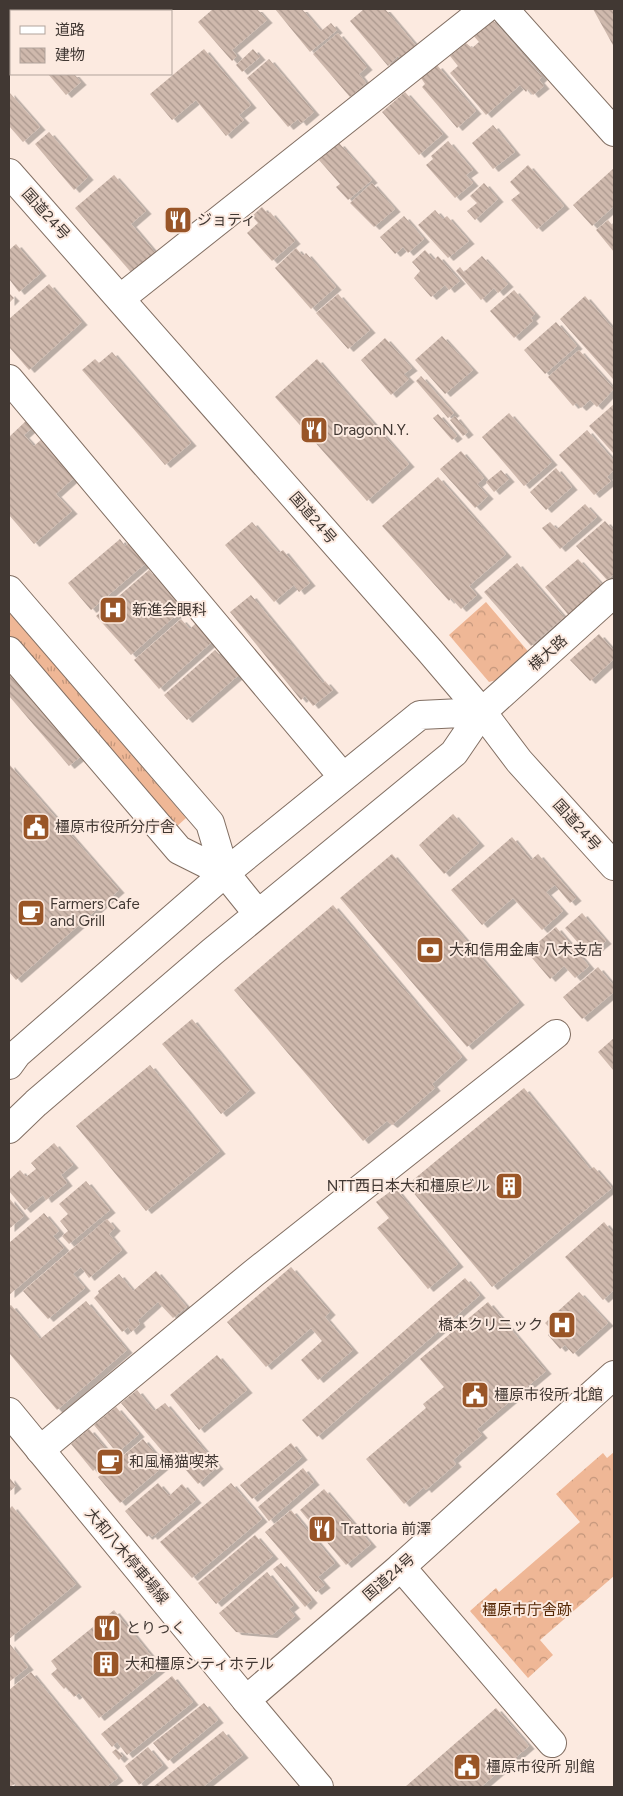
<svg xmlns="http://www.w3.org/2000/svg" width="623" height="1796" font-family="Figtree,'Noto Sans JP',sans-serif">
  <defs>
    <pattern id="grass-tufts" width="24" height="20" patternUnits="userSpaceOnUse" patternTransform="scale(1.25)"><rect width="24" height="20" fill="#efb796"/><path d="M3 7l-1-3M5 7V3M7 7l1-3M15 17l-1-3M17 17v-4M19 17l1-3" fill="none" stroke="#c3967b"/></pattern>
    <pattern id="forest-crowns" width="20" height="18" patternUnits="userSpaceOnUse" patternTransform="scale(1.25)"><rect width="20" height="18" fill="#efb796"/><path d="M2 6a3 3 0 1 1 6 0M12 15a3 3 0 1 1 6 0" fill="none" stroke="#c3967b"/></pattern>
    <pattern id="building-back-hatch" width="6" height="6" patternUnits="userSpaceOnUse" patternTransform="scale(1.25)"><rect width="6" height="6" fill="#cfb9ad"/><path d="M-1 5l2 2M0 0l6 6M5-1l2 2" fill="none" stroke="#aa978d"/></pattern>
    <filter id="shadow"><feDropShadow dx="5.5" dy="3" stdDeviation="0" flood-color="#0004"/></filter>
  </defs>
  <rect width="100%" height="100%" fill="#fceae0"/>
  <path fill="url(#grass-tufts)" d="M9,612L186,818L174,829L9,636Z"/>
  <path fill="url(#forest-crowns)" d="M486,602L532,656L508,677L489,682L449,635Z
    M614,1452V1576L540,1640L553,1655L528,1678L470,1611L496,1588L499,1592L580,1522L556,1494L603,1453L607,1458Z"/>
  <path fill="url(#building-back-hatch)" filter="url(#shadow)" d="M213,9H257L267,20L232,50L237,56L232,61L198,22Z
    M275,9H302L321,31L331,23L337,30L310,52Z
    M364,9H385L418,48L402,61L398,56L388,66L350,21Z
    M593,9H614V47Z
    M491,18L542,77L539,80L544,86L533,95L528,89L526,92L520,85L486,115L450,73L458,66L450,56L466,43L472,48L479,42L472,34Z
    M338,33L367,67L359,74L366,83L350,97L313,54Z
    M204,49L251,105L239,115L244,120L226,136L196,100L172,120L150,94Z
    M253,49L260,57L242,72L236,65Z
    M269,59L314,112L301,123L298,119L288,127L247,78Z
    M437,65L476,111L457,128L422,87L425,84L421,78Z
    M48,74H74L81,82L66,95Z
    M9,92L40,127L23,142L9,126Z
    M405,92L443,134L419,155L382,112Z
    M493,125L515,152L493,169L472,143Z
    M49,132L88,177L74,190L35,144Z
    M448,141L473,170L466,175L473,183L455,198L426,165L433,159L431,156Z
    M339,143L372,180L348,200L336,187L340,184L319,160Z
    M528,165L564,206L537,229L511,200L520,193L510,182Z
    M614,168V206L592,226L573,205Z
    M114,175L146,211L131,224L159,257L136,278L75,208Z
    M372,183L395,209L374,227L350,203Z
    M484,183L498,199L475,220L467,211L477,203L470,196Z
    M262,207L268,214L270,212L295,241L272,261L247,233L258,223L252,216Z
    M435,210L443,219L447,216L469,241L448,258L418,225Z
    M404,216L424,239L408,253L403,247L395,254L380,237Z
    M608,220L614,227V252L596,230Z
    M16,244L41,273L19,292L9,279V250Z
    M296,248L303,256L306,253L336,287L311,309L275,268Z
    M425,250L434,260L438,256L460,281L449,290L445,285L431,297L414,278L420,271L412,262Z
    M482,256L508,284L498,293L494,288L481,300L456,271L460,267L464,272Z
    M49,284L82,322L29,370L9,347V319Z
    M514,290L535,314L531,318L533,321L514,338L490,311Z
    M9,293L14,298L9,303Z
    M338,294L370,330L348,349L316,313Z
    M585,296L614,330L613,379L560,319Z
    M556,322L577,346L545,374L524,350Z
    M442,336L473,370L445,394L415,360Z
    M385,338L412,368L404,374L409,379L391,395L361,360Z
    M579,350L614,389L597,407L590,400L581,408L576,403L573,406L548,377Z
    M112,352L191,443L165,465L82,370L95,359L99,363Z
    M317,359L409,464L367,501L275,397Z
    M421,376L454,413L448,418L416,381Z
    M614,404V454L589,426Z
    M509,413L552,462L524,486L482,437Z
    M438,414L457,436L452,440L433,418Z
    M455,416L468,432L463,436L450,420Z
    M27,420L33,427L24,435L34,446L43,438L76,476L56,494L72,511L34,544L9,515V437Z
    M587,430L614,461V470L607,477L611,481L594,495L559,455Z
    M461,451L484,478L477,484L488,496L475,508L440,469Z
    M556,468L572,487L546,510L530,492Z
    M501,470L509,479L494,492L486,482Z
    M438,477L506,554L469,586L477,595L461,609L451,598L449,601L382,526Z
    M585,504L597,517L560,549L542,528L550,522L557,529Z
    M605,521L614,531V574L607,580L576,546Z
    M252,522L279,553L283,550L310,583L299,592L294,585L274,602L225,545Z
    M120,539L125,546L129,543L146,563L91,610L68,583Z
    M578,559L605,588L571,618L545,587Z
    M517,563L564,617L531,646L484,592Z
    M149,570L183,609L131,655L96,616Z
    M251,595L323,683L325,681L333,690L313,706L305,696L301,700L230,612Z
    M181,619L190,629L197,622L213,641L159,689L134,660Z
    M599,634L614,651V659L590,681L570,660Z
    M215,650L227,662L229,660L241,673L187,720L164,695Z
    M9,672L81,756L69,766L9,696Z
    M9,764L119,890L16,980L9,972Z
    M453,814L479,843L444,874L419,845Z
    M512,837L531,860L538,854L576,898L570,903L555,885L546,892L563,911L542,930L513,898L482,925L451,890Z
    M392,854L519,1002L467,1047L340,898Z
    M333,905L462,1057L432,1084L435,1088L392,1125L387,1121L363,1141L234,990Z
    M582,913L606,941L589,955L565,928Z
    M556,927L589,966L575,978L564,966L550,979L527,952Z
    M598,967L614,986V992L582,1019L563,997Z
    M192,1019L250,1090L221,1114L162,1044Z
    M614,1038V1071L598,1052Z
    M150,1065L220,1151L146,1211L76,1126Z
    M524,1088L590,1169L594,1167L612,1188L492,1287L407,1185Z
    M54,1143L73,1165L61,1175L67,1183L46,1200L43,1195L25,1210L9,1191V1180L20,1170L26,1177L36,1169L31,1163Z
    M86,1181L110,1210L69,1244L62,1236L68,1231L60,1221L68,1214L59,1204Z
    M395,1188L458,1264L428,1289L377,1228L389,1218L376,1202Z
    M9,1198L24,1216L9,1229Z
    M44,1213L59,1231L53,1236L64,1248L9,1295V1243Z
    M107,1219L115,1228L109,1234L122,1250L89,1278L81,1267L73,1274L85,1288L48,1319L23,1291Z
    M604,1222L614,1234V1290L603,1300L565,1257Z
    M291,1267L330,1312L325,1317L353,1350L318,1380L301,1360L322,1341L311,1328L266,1367L227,1322Z
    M156,1271L187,1307L173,1318L158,1302L138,1320L140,1324L131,1332L128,1327L122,1332L94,1298L99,1293L98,1291L119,1274L133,1291Z
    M465,1278L480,1295L317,1437L302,1420Z
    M579,1292L608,1323L573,1354L565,1345L560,1349L548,1335L552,1330L545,1323Z
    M86,1301L127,1350L57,1410L9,1353V1306L11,1305L40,1339Z
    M488,1302L546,1371L477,1429L482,1435L453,1460L456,1464L426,1490L424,1487L404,1504L366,1459L426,1408L423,1404L444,1387L420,1359Z
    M217,1355L247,1390L199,1430L170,1395Z
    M137,1390L154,1411L165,1403L218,1466L198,1484L179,1462L175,1466L121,1403Z
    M116,1407L139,1434L117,1453L94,1425Z
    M89,1429L111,1455L93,1471L71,1444Z
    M143,1439L165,1465L120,1503L98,1477Z
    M291,1443L302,1457L252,1499L240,1485Z
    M303,1468L314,1482L269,1521L258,1507Z
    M9,1477L16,1486L9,1492Z
    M158,1483L169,1496L182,1484L196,1500L152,1537L150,1534L147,1537L125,1511Z
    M231,1483L262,1519L192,1578L160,1542Z
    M324,1489L371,1544L346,1565L300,1510Z
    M12,1506L76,1584L9,1639V1509Z
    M291,1510L335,1563L318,1577L325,1585L316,1592L265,1532Z
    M255,1535L273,1556L216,1604L198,1583Z
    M281,1563L312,1600L305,1607L273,1569Z
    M267,1572L294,1605L289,1609L295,1616L272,1635L236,1632L219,1613Z
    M114,1610L161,1668L99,1718L79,1693L74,1697L66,1687L64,1689L51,1674L57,1669L51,1661Z
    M9,1643L28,1667L9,1682Z
    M31,1672L118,1778L106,1787H18L15,1784L9,1787V1690Z
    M172,1676L193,1702L127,1755L117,1742L112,1747L101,1734Z
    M204,1703L218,1720L168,1761L153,1743Z
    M496,1708L529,1746L481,1787H405Z
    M223,1731L243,1755L203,1787H153Z
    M148,1747L163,1765L139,1785L125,1766Z
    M116,1749L123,1756L119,1760L112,1752Z"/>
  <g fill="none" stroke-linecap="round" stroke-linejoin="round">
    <defs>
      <path id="minor" d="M504,9L614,132
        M121,298L485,9
        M9,379L343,777
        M9,590L210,823L225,873L258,914
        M9,651L179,850L225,873
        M9,1065L17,1054L225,873L420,715L482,712
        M9,1129L36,1103L212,952L454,753L482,712L614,593
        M40,1450L254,1273L556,1034
        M401,1567L552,1743"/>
      <path id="major" d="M9,1412L246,1700"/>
      <path id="highway" d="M9,173L430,651L482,712L519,761L614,866
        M319,1787L246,1700L401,1567L614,1375"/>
    </defs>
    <use href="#minor" stroke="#826f63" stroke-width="30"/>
    <use href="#major" stroke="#826f63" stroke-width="30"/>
    <use href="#highway" stroke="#826f63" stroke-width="30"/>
    <use href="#minor" stroke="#fff" stroke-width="28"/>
    <use href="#major" stroke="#fff" stroke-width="28"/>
    <use href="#highway" stroke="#fff" stroke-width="28"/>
  </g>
  <defs>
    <symbol id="restaurant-square" viewBox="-11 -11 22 22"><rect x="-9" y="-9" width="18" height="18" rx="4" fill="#995527" stroke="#fceae0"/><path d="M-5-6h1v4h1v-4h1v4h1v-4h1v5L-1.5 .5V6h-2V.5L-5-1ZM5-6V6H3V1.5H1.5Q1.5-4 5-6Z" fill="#fff"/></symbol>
    <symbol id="hospital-square" viewBox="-11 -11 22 22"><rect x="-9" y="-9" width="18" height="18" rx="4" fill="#995527" stroke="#fceae0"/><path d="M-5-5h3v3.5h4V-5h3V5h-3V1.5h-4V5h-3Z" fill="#fff"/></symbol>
    <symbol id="civic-square" viewBox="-11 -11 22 22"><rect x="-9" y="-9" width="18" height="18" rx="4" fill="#995527" stroke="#fceae0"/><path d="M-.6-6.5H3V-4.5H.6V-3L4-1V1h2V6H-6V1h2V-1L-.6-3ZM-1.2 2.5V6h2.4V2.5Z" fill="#fff"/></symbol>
    <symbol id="cafe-square" viewBox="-11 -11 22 22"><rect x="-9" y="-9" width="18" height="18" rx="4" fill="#995527" stroke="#fceae0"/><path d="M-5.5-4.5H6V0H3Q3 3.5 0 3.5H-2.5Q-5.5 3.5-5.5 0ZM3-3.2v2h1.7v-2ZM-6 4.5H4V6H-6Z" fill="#fff"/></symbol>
    <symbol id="bank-square" viewBox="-11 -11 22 22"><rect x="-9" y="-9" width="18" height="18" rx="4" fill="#995527" stroke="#fceae0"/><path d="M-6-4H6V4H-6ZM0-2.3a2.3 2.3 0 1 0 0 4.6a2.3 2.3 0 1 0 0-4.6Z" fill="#fff"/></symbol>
    <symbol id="building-square" viewBox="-11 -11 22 22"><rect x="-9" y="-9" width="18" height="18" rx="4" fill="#995527" stroke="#fceae0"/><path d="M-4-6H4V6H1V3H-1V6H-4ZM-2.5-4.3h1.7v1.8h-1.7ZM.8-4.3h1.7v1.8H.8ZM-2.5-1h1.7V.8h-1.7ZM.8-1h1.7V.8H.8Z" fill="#fff"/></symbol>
  </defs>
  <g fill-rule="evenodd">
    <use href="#restaurant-square" x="162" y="204" width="32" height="32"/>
    <use href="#restaurant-square" x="298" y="414" width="32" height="32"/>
    <use href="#hospital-square" x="97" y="594" width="32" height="32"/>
    <use href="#civic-square" x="20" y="811" width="32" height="32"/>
    <use href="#cafe-square" x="15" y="897" width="32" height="32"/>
    <use href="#bank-square" x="414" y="934" width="32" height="32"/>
    <use href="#building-square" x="493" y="1170" width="32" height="32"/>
    <use href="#hospital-square" x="546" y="1309" width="32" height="32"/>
    <use href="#civic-square" x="459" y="1379" width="32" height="32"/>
    <use href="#cafe-square" x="94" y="1446" width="32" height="32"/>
    <use href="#restaurant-square" x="306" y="1513" width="32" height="32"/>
    <use href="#restaurant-square" x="91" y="1612" width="32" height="32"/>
    <use href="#building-square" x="90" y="1648" width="32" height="32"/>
    <use href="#civic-square" x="451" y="1751" width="32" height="32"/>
  </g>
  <g text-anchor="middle" stroke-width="4" stroke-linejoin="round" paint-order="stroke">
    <g font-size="15" fill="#413833" stroke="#fceae0">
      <text transform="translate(46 214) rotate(48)" y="5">国道24号</text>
      <text transform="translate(313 518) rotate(49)" y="5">国道24号</text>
      <text transform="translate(548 653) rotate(-42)" y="5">横大路</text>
      <text transform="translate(577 825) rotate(48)" y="5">国道24号</text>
      <text transform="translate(127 1556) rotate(50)" y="5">大和八木停車場線</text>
      <text transform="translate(389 1577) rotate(-41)" y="5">国道24号</text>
    </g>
    <g font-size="15" fill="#413833" stroke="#fceae0" text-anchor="start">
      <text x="197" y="225">ジョティ</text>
      <text x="333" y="435">DragonN.Y.</text>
      <text x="132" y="615">新進会眼科</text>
      <text x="55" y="832">橿原市役所分庁舎</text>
      <text x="50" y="909">Farmers Cafe<tspan x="50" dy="17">and Grill</tspan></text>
      <text x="449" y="955">大和信用金庫 八木支店</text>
      <text x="490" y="1191" text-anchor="end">NTT西日本大和橿原ビル</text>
      <text x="543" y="1330" text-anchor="end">橋本クリニック</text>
      <text x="494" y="1400">橿原市役所 北館</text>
      <text x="129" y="1467">和風桶猫喫茶</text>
      <text x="341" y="1534">Trattoria 前澤</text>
      <text x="126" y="1633">とりっく</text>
      <text x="125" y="1669">大和橿原シティホテル</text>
      <text x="486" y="1772">橿原市役所 別館</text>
    </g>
    <g font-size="15" fill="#552704" stroke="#fceae0">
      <text x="527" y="1615">橿原市庁舎跡</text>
    </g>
  </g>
  <rect width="623" height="1796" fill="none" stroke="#413833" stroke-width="20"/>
  <rect x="10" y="10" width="162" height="65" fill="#fceae0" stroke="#b1a39b"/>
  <rect x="20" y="26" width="25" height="8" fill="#ffffff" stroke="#b1a39b"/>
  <text x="55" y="35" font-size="15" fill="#413833">道路</text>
  <rect x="20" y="48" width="25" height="15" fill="url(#building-back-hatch)" stroke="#b1a39b"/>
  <text x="55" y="60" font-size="15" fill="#413833">建物</text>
</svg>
